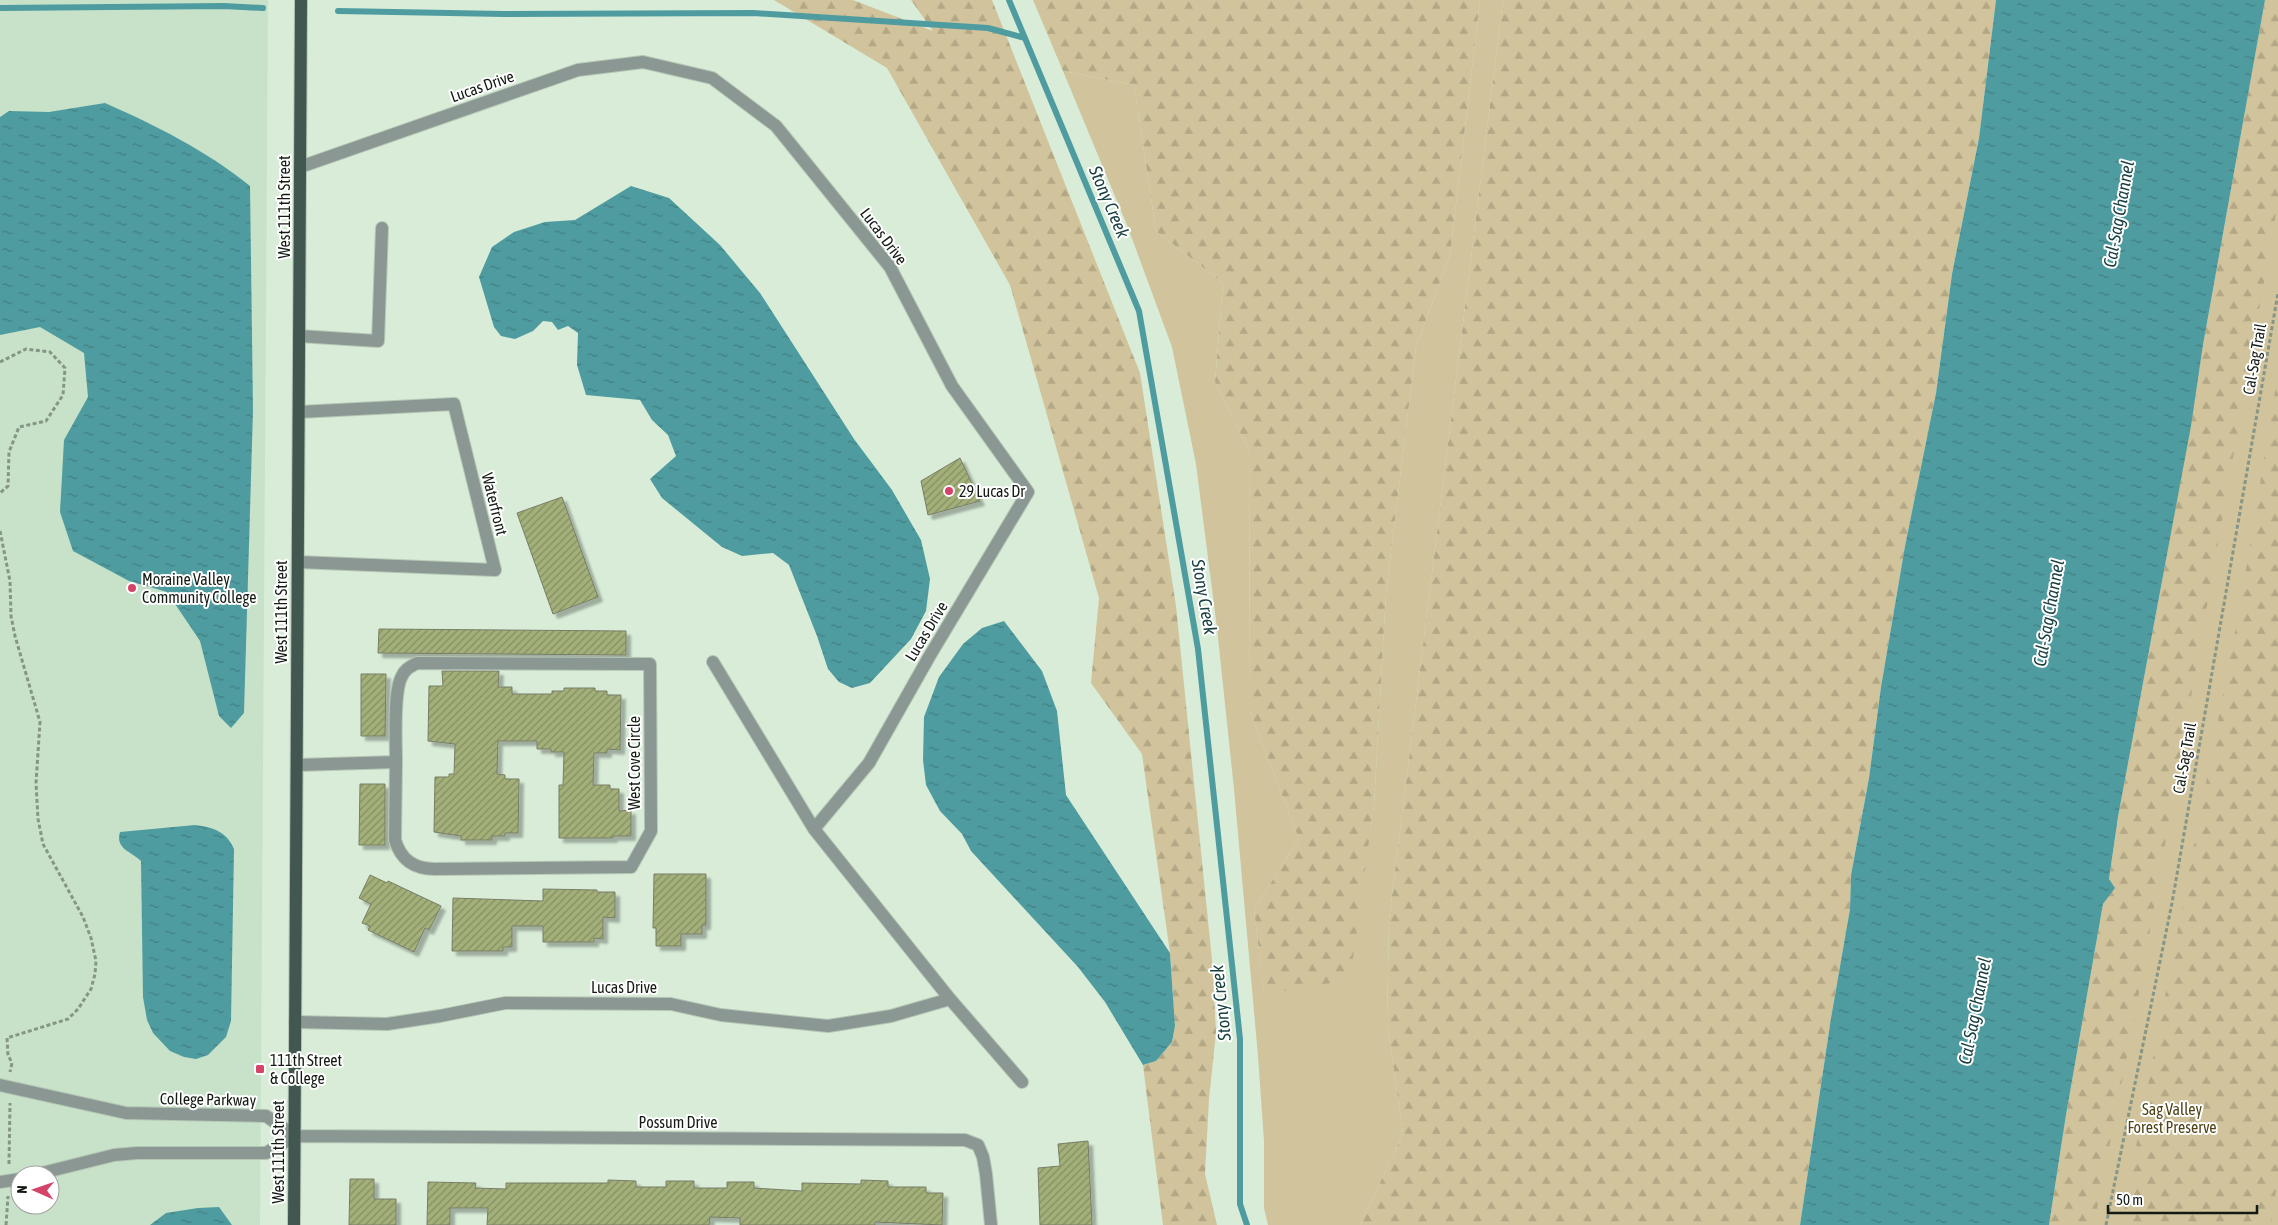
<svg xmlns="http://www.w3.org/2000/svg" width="2278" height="1225" font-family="'Asap Condensed',sans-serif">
  <defs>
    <pattern id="forest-firs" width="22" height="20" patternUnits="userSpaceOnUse" patternTransform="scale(1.25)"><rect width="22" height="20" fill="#d1c39b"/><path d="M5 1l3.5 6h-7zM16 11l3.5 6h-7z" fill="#b3a785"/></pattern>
    <pattern id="water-ripples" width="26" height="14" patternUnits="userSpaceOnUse" patternTransform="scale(1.25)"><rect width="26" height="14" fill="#4f9ca0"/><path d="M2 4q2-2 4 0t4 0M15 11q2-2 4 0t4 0" fill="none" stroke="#407e81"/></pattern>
    <pattern id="building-hatch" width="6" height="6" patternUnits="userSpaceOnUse" patternTransform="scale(1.25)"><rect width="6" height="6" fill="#a4b079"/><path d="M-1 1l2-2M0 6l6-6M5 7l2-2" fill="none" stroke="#848e62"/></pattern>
    <filter id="shadow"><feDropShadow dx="4.5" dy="4.5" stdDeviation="1" flood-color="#0004"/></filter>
  </defs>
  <rect width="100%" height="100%" fill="#d8ecd8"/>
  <path fill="#c7e2c8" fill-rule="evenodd" d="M0,0H268L260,1225H0ZM20,1175H50V1205H20Z"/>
  <path fill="#d1c39b" d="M1480,0H1503L1389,920L1387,1023L1403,1134L1360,1225H1268L1264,1208V1141L1258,1056L1234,789L1217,628L1196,464L1172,347L1127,225L1063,71L1134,85L1156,231L1223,283L1215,382L1250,453L1249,709L1299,839L1254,909L1264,993L1349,980L1374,805L1386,593L1416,347L1450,255Z
    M2265,0H2278V1225H2049Z"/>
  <path fill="url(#forest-firs)" d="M774,0H853L933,31L911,0H992L1140,373L1176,606L1212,960L1216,1032L1209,1099L1205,1174L1217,1225H1163L1143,1065L1156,1061L1172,1042L1175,1026L1170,953L1142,754L1091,683L1099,598L1010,285L887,68Z
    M1033,0H1480L1450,255L1416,347L1386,593L1374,805L1350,980L1264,994L1254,909L1299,839L1249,709L1250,453L1215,382L1223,283L1156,231L1134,85L1063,71Z
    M1503,0H1996L1979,138L1952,274L1936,393L1905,546L1881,687L1869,778L1851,875L1850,909L1831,1018L1800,1225H1360L1403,1134L1387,1023L1389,920Z
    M2265,0H2278V202L2136,1010L2094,1225H2049L2066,1115L2103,904L2115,888L2109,879L2118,817L2191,426L2203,345Z
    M2278,373V1176L2271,1225H2121L2241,601Z"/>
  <path fill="url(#water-ripples)" d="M1996,0H2265L2203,345L2191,426L2118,817L2109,879L2115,888L2103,904L2066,1115L2049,1225H1800L1831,1018L1850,909L1851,875L1869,778L1881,687L1905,546L1936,393L1952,274L1979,138Z
    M105,103C155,125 207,151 250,186L253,410L244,713L231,728L219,716L200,641L167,592L129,581L73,551L60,512L64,440L88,397L84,353L40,327L0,335V117L9,111L49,112Z
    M631,186L669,198L720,245L760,293L854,439L892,490L921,540L930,579L926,611L911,639L870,683L852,688L839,682L828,669L817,636L789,565L773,553L742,556L722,547L662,498L650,479L676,456L668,435L652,420L640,400L586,395L577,365L578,333L568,326L558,330L552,322L543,321L533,331L515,339L501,336L494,327L479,277L492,247L514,232L545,222L575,220Z
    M1004,621L1042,671L1057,711L1066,795L1170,953L1175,1026L1172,1042L1156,1061L1143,1065L1105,1002L1078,967L971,851L962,834L940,811L926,785L923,760L924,717L939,677L963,644L982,628Z
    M195,825C213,827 227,832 234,849L231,1021L226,1037L208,1055L196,1059L184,1057L170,1051L153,1033L147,1020L143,997L141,861C131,851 115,849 120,832Z
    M219,1207L232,1225H150L166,1213L198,1208Z"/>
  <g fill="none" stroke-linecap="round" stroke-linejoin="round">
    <path stroke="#4f9ca0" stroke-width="6" d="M1009,0L1139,311L1198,649L1240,1039V1204L1247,1225
      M0,8L224,6L263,8
      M338,11L504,14L754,13L988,28L1025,38"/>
  </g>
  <path fill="url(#building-hatch)" stroke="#787d66" filter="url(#shadow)" d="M960,458L980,501L928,515L921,481Z
    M562,497L598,597L553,614L517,513Z
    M379,629L626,631V655L378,653Z
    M442,671H499L498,687H512V694H552V691H564V688H595V691H607V695H621L620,750L607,749V753H594L593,785H610V789H619V811L631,810V836H613V838H559V785H563L564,752H551V749H537V741H498L497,774L505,775V779H519L518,833H505V836H492V840H461V836L434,832L435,777H449V774H454L455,744L428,741L429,686H443Z
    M361,674H386L385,736H361Z
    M360,784H385V845H359Z
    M654,874H706V925H702V934H681V946H656V928H653Z
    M370,875L387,883L388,881L441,906L429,930L425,928L414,952L368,930L370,926L362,923L371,904L359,898Z
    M543,889L597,890V892H615V918L603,917V939L594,938V942H543V926H512V947H503V951H452L453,898L543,901Z
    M1088,1141L1092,1225H1040L1038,1168L1060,1166L1058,1144Z
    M350,1179H374V1199H396V1225H349Z
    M608,1180L636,1181V1187H666V1181H694V1188H727V1182H754V1188L802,1191V1183L861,1184V1180L888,1181V1187H926V1193H943L942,1225L875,1222V1225H740V1218L710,1217L709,1225H487L488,1208H450V1225H427L428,1182L476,1183L475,1188L506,1189V1183H608Z"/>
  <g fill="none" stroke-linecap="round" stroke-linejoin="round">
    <defs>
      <path id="minor" d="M300,167L578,70L643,62L712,78L776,126L890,267L952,386L1028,492L929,657L869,763L814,829
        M299,336L378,341L382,228
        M298,562L495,570L454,404L299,412
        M713,662L814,829L950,999L1022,1082
        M297,765L396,762L395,840C401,860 414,869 435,869L631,867L651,831L650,664L417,663C410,667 405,669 402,676C393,691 396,742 396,762
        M295,1022L387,1024L440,1016L505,1003L671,1004L721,1015L828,1026L891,1016L950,999
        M0,1085L126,1113L266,1116L295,1136
        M295,1136L965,1140L978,1145L983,1157L986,1174L991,1225
        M34,1175L114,1155L137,1153H266L295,1136
        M0,1182L20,1179"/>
      <path id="major" d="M294,1225L301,0"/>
    </defs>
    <use href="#minor" stroke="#b5c6b5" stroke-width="14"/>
    <use href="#major" stroke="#b5c6b5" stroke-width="14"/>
    <path stroke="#869586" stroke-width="3" stroke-dasharray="4 2.5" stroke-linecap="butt" d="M0,362L26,349L50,352L65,368L63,395L46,421L19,427L9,452L8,486L0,493
      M0,531L10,581L11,616L15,636L40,722L36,783L38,819L43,844L83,917L91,938L96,961L95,974L91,989L78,1009L68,1019L7,1038L8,1055L12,1063L10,1072
      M9,1164L10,1103
      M6,1225L8,1196
      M2106,1225L2172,903L2278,293"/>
    <use href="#minor" stroke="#8b9793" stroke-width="12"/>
    <use href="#major" stroke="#415750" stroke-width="12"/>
  </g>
  <g fill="#d44468" stroke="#fff" stroke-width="2">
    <circle cx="949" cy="491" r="5"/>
    <circle cx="132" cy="588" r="5"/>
    <rect x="255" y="1064" width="10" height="10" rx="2.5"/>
  </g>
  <g text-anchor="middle" stroke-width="4" stroke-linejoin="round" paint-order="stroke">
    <g font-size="16" fill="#131a13" stroke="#fff">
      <text transform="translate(482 86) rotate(-19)" y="6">Lucas Drive</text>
      <text transform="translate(284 207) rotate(-90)" y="6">West 111th Street</text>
      <text transform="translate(884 236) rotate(53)" y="6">Lucas Drive</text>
      <text transform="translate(2254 359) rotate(-80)" y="6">Cal-Sag Trail</text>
      <text transform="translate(495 504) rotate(76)" y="6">Waterfront</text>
      <text transform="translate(281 612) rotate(-90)" y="6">West 111th Street</text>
      <text transform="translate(926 631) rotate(-59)" y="6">Lucas Drive</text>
      <text transform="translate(2184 758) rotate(-80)" y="6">Cal-Sag Trail</text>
      <text transform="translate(634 763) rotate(-90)" y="6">West Cove Circle</text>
      <text x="624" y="993">Lucas Drive</text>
      <text transform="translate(208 1099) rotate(1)" y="6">College Parkway</text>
      <text x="678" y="1128">Possum Drive</text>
      <text transform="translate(278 1152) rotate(-90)" y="6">West 111th Street</text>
    </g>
    <g font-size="16" fill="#131a13" stroke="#fff" text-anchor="start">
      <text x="959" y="497">29 Lucas Dr</text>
      <text x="142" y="585">Moraine Valley<tspan x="142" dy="18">Community College</tspan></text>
      <text x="270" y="1066">111th Street<tspan x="270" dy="18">&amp; College</tspan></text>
    </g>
    <g font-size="16" fill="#504216" stroke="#fff">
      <text x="2172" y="1115">Sag Valley<tspan x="2172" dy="18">Forest Preserve</tspan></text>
    </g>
    <g font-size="18" font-style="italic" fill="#1b4042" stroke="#fff">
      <text transform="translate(1109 202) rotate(67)" y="6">Stony Creek</text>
      <text transform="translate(2119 214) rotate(-80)" y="6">Cal-Sag Channel</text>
      <text transform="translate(1204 597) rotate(80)" y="6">Stony Creek</text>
      <text transform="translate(2049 613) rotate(-80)" y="6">Cal-Sag Channel</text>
      <text transform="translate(1221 1003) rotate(-96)" y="6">Stony Creek</text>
      <text transform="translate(1975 1011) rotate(-79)" y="6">Cal-Sag Channel</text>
    </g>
  </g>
  <g transform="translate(35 1190) rotate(272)"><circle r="24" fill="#ffffff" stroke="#a1a3a1"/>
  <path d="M0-4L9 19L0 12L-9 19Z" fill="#d44468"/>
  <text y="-8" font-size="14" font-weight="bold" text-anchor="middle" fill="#131a13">N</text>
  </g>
  <path d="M2108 1205v8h149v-8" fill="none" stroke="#131a13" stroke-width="2.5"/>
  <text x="2116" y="1205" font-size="15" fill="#131a13" stroke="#ffffff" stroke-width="4" paint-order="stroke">50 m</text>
</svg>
